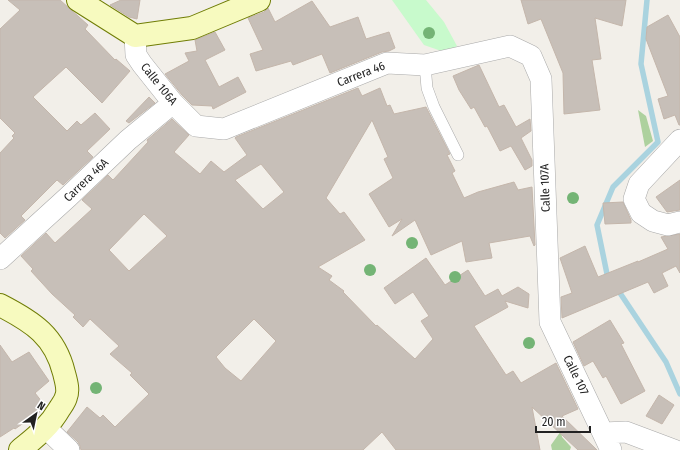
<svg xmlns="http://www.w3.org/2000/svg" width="680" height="450" font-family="'Fira Sans Condensed',sans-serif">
  <rect width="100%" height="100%" fill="#f2efe9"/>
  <path fill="#add19e" d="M638,110L646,116L653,141L645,147Z
    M561,431L562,437L571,447L570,450H552L551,445Z"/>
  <path fill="#c8facc" d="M392,0H426L444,22L457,46L447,53L424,45Z"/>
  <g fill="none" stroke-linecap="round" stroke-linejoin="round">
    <path stroke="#aad3df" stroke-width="5.5" d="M610,278L607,274L597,225L613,187L658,142L641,64L647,0
      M616,287L666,362L680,394"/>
  </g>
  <path fill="#c7bfb8" stroke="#c4b6ab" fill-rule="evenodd" d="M8,0H60L88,25L85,29L115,60L116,59L130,71L102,103L66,67L33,97L67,131L77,121L81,125L95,113L110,129L87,151L93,157L63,185L57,180L21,216L25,220L5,238L0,233V153L14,138L12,136L15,133L0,118V29L20,10Z
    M121,0H140L137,19L129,17L110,5Z
    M521,0H626L622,26L595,18L601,59L592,60L600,110L564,114L563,73L541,19L528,24Z
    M312,1L330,27L358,17L366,39L389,32L395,48L389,51L382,52L330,73L322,54L293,65L291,61L256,71L250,54L263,50L248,18L264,12L268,8L275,22Z
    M668,15L680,37V125H679L675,115L664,119L658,99L668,96L646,39L647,27Z
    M215,32L225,50L205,60L219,87L238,77L246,92L213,109L212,106L192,105L182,95L165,74L189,61L185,53L197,51L195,40Z
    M479,65L499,107L504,105L516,127L530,119L531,131L521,138L532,160V166L525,170L511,146L500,151L487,126L485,127L474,107L471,109L459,90L453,76Z
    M358,88L362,96L380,88L387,106L390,105L394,114L426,107L450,154L447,155L455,171L452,173L464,198L478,192L514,182L518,190L532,187L535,245L534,246L530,236L489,243L492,258L466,262L462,241L431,255L415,220L392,236L402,219L389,227L369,194L393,178L384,159L388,157L372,120L326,198L340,214L344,212L365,240L318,267L332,276L329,280L344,291L343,292L376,326L377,325L415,359L433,339L421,321L429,316L413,292L395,304L384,288L426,258L445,285L468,270L485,296L498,289L502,296L518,287L529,294L528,308L505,301L508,307L474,326L506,375L513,371L521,383L556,363L578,409L562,416L597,450H578L532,407L540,450H396L382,432L363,450H81L80,446L78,442L67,432L87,407L100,418L103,415L115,427L149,394L130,375L132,373L110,354L119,346L90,319L83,327L73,317L75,315L52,294L31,271L33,269L21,256L46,233L55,243L92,209L82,200L108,175L113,180L148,142L147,140L172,119L189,135L174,152L200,174L211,161L224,172L247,155L235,138L236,137ZM261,164L284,192L263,209L235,180ZM144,214L167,236L129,271L109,250ZM254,319L276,341L241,381L225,368L216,357Z
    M149,97L155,103L129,123L126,121Z
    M680,180V210L667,212L656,197Z
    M623,202L631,220V223L605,224L603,203Z
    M680,234V273L676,266L662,273L668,286L654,293L648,282L562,318L561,297L572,293L560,258L585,246L598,277L638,261V262L668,249L661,237Z
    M610,320L624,343L621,344L645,391L621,404L606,376L603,378L593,361L584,366L573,342Z
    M0,345L12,362L29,352L49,381L35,393L46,407L45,408L15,429L14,428L0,437Z
    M659,395L674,405L662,424L646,416Z"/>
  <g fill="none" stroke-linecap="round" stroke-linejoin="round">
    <defs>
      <path id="lane" d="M425,65L427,88L434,107L458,155"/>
      <path id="street" d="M135,36L136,55L142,64L173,103L196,126L224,129L387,63L425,65L510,46L531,56L541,79L550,322L611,450
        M680,140L639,184L634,199L641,213L653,221L668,225L680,222
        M0,259L68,197L128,140L173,103
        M46,428L69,450
        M604,433L626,432L674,450"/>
      <path id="secondary" d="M78,0L135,36L192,28L259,0
        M0,305C33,322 55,336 64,373C66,381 69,390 66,397C65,401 62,405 60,408C49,427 37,436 20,450"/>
    </defs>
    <use href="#lane" stroke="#a9a9a9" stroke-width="12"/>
    <use href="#street" stroke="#a9a9a9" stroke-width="22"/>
    <use href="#secondary" stroke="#707d05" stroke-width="24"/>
    <use href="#lane" stroke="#fff" stroke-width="11"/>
    <use href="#street" stroke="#fff" stroke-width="21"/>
    <use href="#secondary" stroke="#f7fabf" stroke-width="22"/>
  </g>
  <g fill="#74b475">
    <circle cx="429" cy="33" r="6"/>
    <circle cx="573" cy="198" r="6"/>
    <circle cx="412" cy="243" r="6"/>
    <circle cx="370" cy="270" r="6"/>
    <circle cx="455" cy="277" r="6"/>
    <circle cx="529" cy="343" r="6"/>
    <circle cx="96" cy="388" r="6"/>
  </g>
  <g text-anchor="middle" stroke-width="3" stroke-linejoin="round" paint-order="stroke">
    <g font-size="12" fill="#222" stroke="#fff">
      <text transform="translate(361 74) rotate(-21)" y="4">Carrera 46</text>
      <text transform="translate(159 84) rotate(51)" y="4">Calle 106A</text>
      <text transform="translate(86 180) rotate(-44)" y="4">Carrera 46A</text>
      <text transform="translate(545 188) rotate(-92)" y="4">Calle 107A</text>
      <text transform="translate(576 375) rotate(64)" y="4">Calle 107</text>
    </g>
  </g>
  <g transform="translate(36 414) rotate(33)" stroke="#ffffff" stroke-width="3" paint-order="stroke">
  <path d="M0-3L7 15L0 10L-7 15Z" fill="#222222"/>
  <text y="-6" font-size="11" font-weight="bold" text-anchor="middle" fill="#222222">N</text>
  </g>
  <path d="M536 426v6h54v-6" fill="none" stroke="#222222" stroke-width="2"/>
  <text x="542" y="426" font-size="12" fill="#222222" stroke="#ffffff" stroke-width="3" paint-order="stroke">20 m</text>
</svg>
